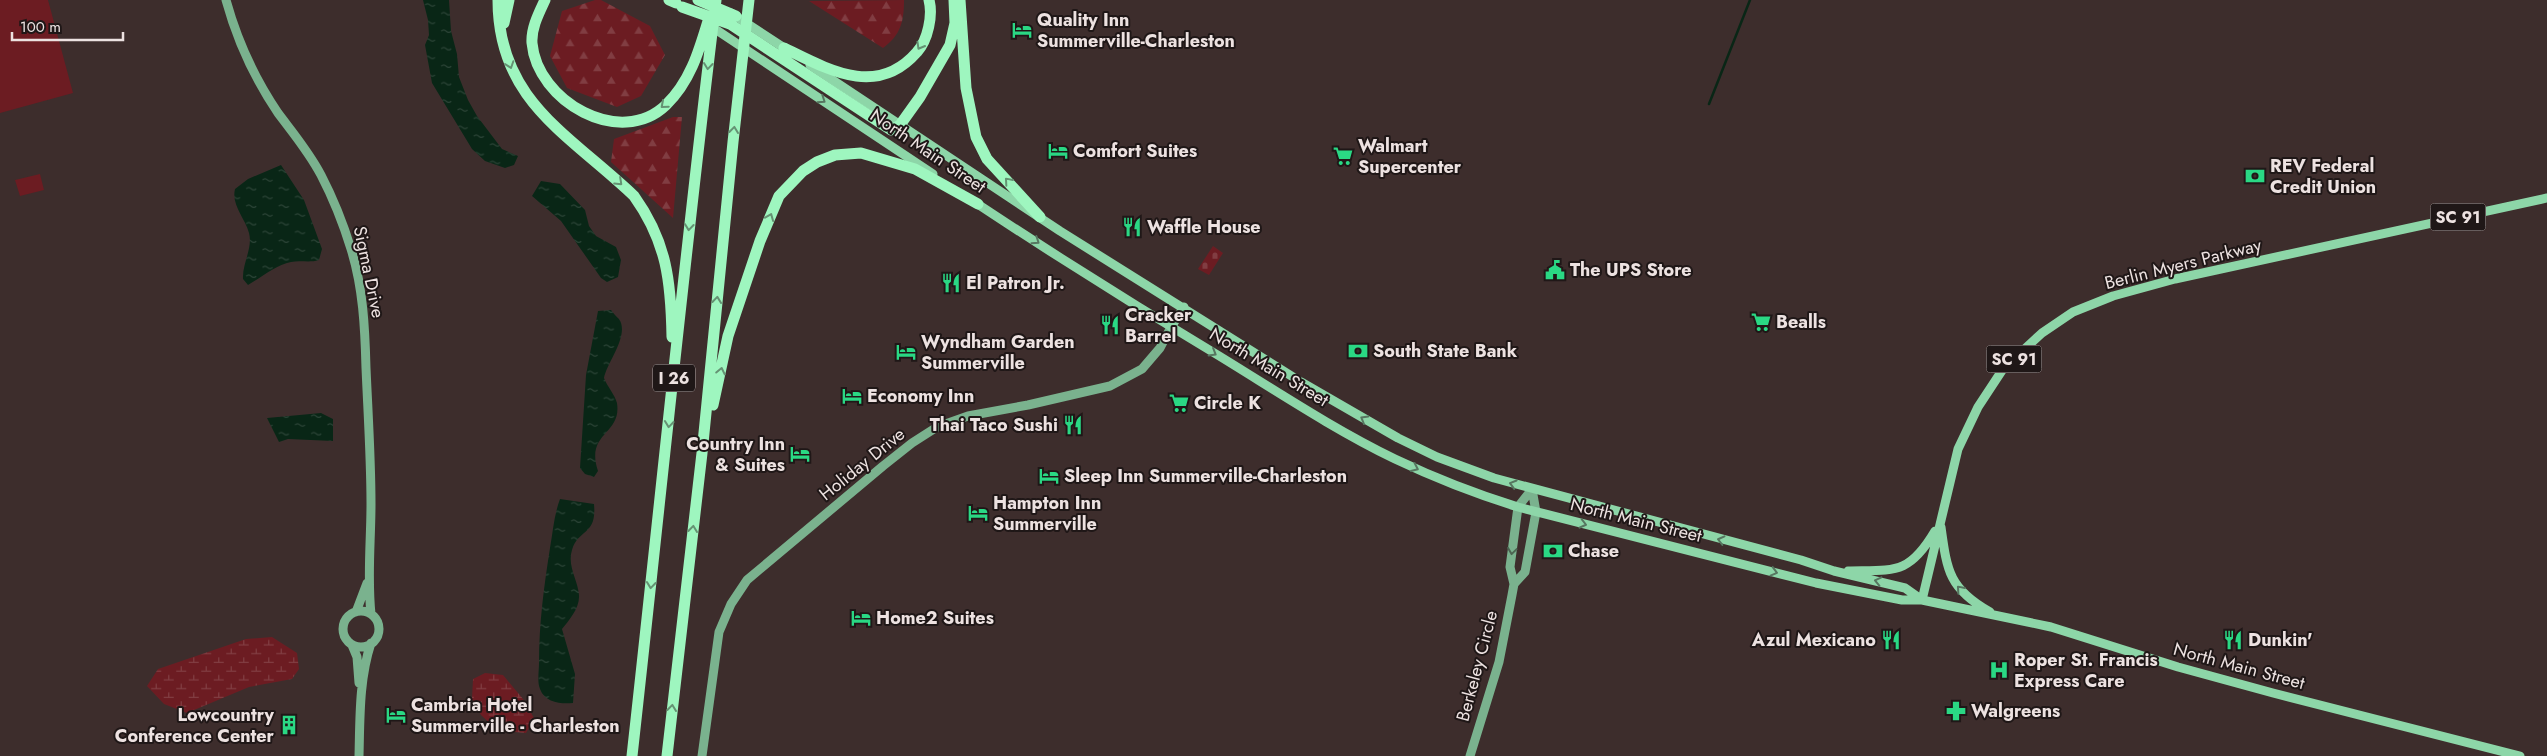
<svg xmlns="http://www.w3.org/2000/svg" width="2547" height="756" font-family="Jost,sans-serif">
  <defs>
    <pattern id="forest-firs" width="22" height="20" patternUnits="userSpaceOnUse" patternTransform="scale(1.25)"><rect width="22" height="20" fill="#6c1c22"/><path d="M5 1l3.5 6h-7zM16 11l3.5 6h-7z" fill="#813d42"/></pattern>
    <pattern id="wetland-marsh" width="20" height="14" patternUnits="userSpaceOnUse" patternTransform="scale(1.25)"><rect width="20" height="14" fill="#6c1c22"/><path d="M1 5h8M5 5V1M11 12h8M15 12V8" fill="none" stroke="#813d42"/></pattern>
    <pattern id="cemetery-stones" width="16" height="16" patternUnits="userSpaceOnUse" patternTransform="scale(1.25)"><rect width="16" height="16" fill="#6c1c22"/><path d="M2 7V4a2 2 0 0 1 4 0v3zM10 15v-3a2 2 0 0 1 4 0v3z" fill="#813d42"/></pattern>
    <pattern id="water-ripples" width="26" height="14" patternUnits="userSpaceOnUse" patternTransform="scale(1.25)"><rect width="26" height="14" fill="#092616"/><path d="M2 4q2-2 4 0t4 0M15 11q2-2 4 0t4 0" fill="none" stroke="#2d4538"/></pattern>
  </defs>
  <rect width="100%" height="100%" fill="#3d2d2c"/>
  <path fill="#6c1c22" d="M0,0H48L73,93L0,113Z
    M40,174L44,190L20,196L15,180Z"/>
  <path fill="url(#forest-firs)" d="M595,0H601L650,26L665,55L641,96L617,107L567,88L550,56L562,11Z
    M904,0C904,21 901,35 883,48L809,1Z
    M673,117H682L673,218L611,162L614,139Z"/>
  <path fill="url(#wetland-marsh)" d="M272,637L297,653L299,669L292,679L249,687L187,713L164,704L147,686L158,669L246,639Z
    M485,673L503,675L523,699L534,718L526,733L497,730L481,715L472,699L473,679Z"/>
  <path fill="url(#cemetery-stones)" d="M1213,246L1223,253L1209,275L1198,269Z"/>
  <path fill="url(#water-ripples)" d="M423,0H449L451,31L457,54L459,77L468,100L477,116L502,149L518,156L514,165L505,168L485,161L472,149L432,83L425,45L429,35L428,20Z
    M281,165L304,200L322,249L319,260C310,263 300,260 291,262C276,265 262,277 248,285L243,279C242,264 253,248 249,233C245,218 231,205 235,189L248,179Z
    M541,181L560,184L585,210L589,226L596,236L616,247L621,260L618,277L607,282L601,278L561,221L532,196Z
    M611,310C614,314 616,316 619,319C630,335 607,362 604,378C607,386 615,395 617,403C622,435 585,432 598,471L594,477L585,474L580,468L586,375L598,311Z
    M321,413L333,419V441L288,439L279,442L267,418Z
    M560,499L594,504C597,536 579,528 572,550C567,566 578,580 579,595C580,608 569,620 562,629L575,674L573,703C561,704 545,703 540,689C537,682 539,671 539,663C539,623 544,586 550,548C553,531 554,515 560,499Z"/>
  <g fill="none" stroke-linecap="round" stroke-linejoin="round">
    <path stroke="#092616" stroke-width="2.5" d="M1709,104L1750,0"/>
    <path stroke="#7ab28e" stroke-width="9" d="M226,0C237,40 255,79 278,113C293,133 309,152 321,175C333,198 343,223 351,249C363,287 365,328 366,368C368,414 371,459 371,504C371,541 367,577 371,614
      M1514,584L1525,572L1536,512L1532,489
      M343 629a18 18 0 1 1 36 0a18 18 0 1 1-36 0Z
      M356,612L367,583
      M352,645L357,657L359,683
      M359,756C360,719 359,679 371,643
      M702,756L719,632L731,604L747,580L883,466L912,443L937,427L968,416L1028,405L1110,386L1142,369L1160,348L1171,327
      M1470,756L1499,662L1512,595L1514,584L1510,567L1518,507L1532,489"/>
    <path stroke="#8dd6a8" stroke-width="9" d="M731,13L789,51
      M709,25L933,174
      M810,65L1060,231L1301,382L1398,438L1437,457L1494,478L1801,560L1834,571L1905,588L1922,600
      M973,201C1053,254 1134,305 1216,354C1275,390 1333,429 1395,459C1435,478 1476,494 1518,507L1816,583L1902,600H1922L2051,627L2178,667L2273,693L2520,756
      M1171,327L1184,307
      M1941,527C1947,571 1949,589 1990,612
      M1848,571C1895,570 1909,575 1935,531
      M1922,600L1958,449L1978,407L2003,369L2042,333L2073,312L2113,296L2175,279L2547,198"/>
    <path stroke="#9ef6bf" stroke-width="11" d="M498,0C498,101 569,134 634,196C667,242 671,282 672,337
      M545,0C539,13 531,28 532,43C537,101 620,149 666,105C690,82 699,51 708,21
      M669,0L676,3
      M698,0L736,16
      M960,0L966,88L976,137L987,159L1040,217
      M682,7L730,24L891,130L900,125L920,97L950,45L955,23L954,0
      M504,23L509,0
      M784,48C829,70 877,98 917,52C928,40 933,15 929,0
      M713,405L728,336L760,241L779,196L803,171L817,162L835,155L861,153L915,169L978,204
      M632,756C660,504 685,252 716,0
      M667,756L702,453L733,142L749,0"/>
  </g>
  <defs><path id="oneway-chevron" d="M-2-3.5L2.5 0L-2 3.5" fill="none" stroke-width="1.6" stroke-linecap="round" stroke-linejoin="round" transform="scale(1.25)"/></defs>
  <g stroke="#659273">
    <use href="#oneway-chevron" transform="translate(920 46) rotate(120)"/>
    <use href="#oneway-chevron" transform="translate(510 65) rotate(71)"/>
    <use href="#oneway-chevron" transform="translate(708 66) rotate(97)"/>
    <use href="#oneway-chevron" transform="translate(664 105) rotate(139)"/>
    <use href="#oneway-chevron" transform="translate(734 130) rotate(-83)"/>
    <use href="#oneway-chevron" transform="translate(1008 181) rotate(-131)"/>
    <use href="#oneway-chevron" transform="translate(619 182) rotate(43)"/>
    <use href="#oneway-chevron" transform="translate(770 217) rotate(-68)"/>
    <use href="#oneway-chevron" transform="translate(689 227) rotate(96)"/>
    <use href="#oneway-chevron" transform="translate(717 300) rotate(-84)"/>
    <use href="#oneway-chevron" transform="translate(721 371) rotate(-78)"/>
    <use href="#oneway-chevron" transform="translate(669 424) rotate(96)"/>
    <use href="#oneway-chevron" transform="translate(693 529) rotate(-83)"/>
    <use href="#oneway-chevron" transform="translate(651 585) rotate(96)"/>
    <use href="#oneway-chevron" transform="translate(672 708) rotate(-83)"/>
  </g>
  <g stroke="#567660">
    <use href="#oneway-chevron" transform="translate(822 100) rotate(34)"/>
    <use href="#oneway-chevron" transform="translate(1036 241) rotate(34)"/>
    <use href="#oneway-chevron" transform="translate(1213 353) rotate(31)"/>
    <use href="#oneway-chevron" transform="translate(1364 419) rotate(-150)"/>
    <use href="#oneway-chevron" transform="translate(1415 468) rotate(25)"/>
    <use href="#oneway-chevron" transform="translate(1513 484) rotate(-164)"/>
    <use href="#oneway-chevron" transform="translate(1583 524) rotate(14)"/>
    <use href="#oneway-chevron" transform="translate(1721 540) rotate(-166)"/>
    <use href="#oneway-chevron" transform="translate(1774 572) rotate(15)"/>
    <use href="#oneway-chevron" transform="translate(1878 581) rotate(-167)"/>
    <use href="#oneway-chevron" transform="translate(1960 589) rotate(-131)"/>
  </g>
  <use stroke="#4c6452" href="#oneway-chevron" transform="translate(1512 551) rotate(98)"/>
  <defs>
    <symbol id="hotel-bare" viewBox="-9 -9 18 18"><path d="M-6-4.5h1.5V1H6V5H4.5V3h-9V5H-6ZM-4 0a1.8 1.8 0 1 1 3.6 0ZM.5 0V-2.5h3Q6-2.5 6 0Z" fill="#2ad884" stroke="#1f1717" stroke-width="2.5" paint-order="stroke"/></symbol>
    <symbol id="supermarket-bare" viewBox="-9 -9 18 18"><path d="M-6-5.5h2.5l.6 2H6L4.5 2H-2.5L-4.4-4H-6ZM-1.5 3.2a1.3 1.3 0 1 0 .1 0ZM3 3.2a1.3 1.3 0 1 0 .1 0Z" fill="#2ad884" stroke="#1f1717" stroke-width="2.5" paint-order="stroke"/></symbol>
    <symbol id="bank-bare" viewBox="-9 -9 18 18"><path d="M-6-4H6V4H-6ZM0-2.3a2.3 2.3 0 1 0 0 4.6a2.3 2.3 0 1 0 0-4.6Z" fill="#2ad884" stroke="#1f1717" stroke-width="2.5" paint-order="stroke"/></symbol>
    <symbol id="restaurant-bare" viewBox="-9 -9 18 18"><path d="M-5-6h1v4h1v-4h1v4h1v-4h1v5L-1.5 .5V6h-2V.5L-5-1ZM5-6V6H3V1.5H1.5Q1.5-4 5-6Z" fill="#2ad884" stroke="#1f1717" stroke-width="2.5" paint-order="stroke"/></symbol>
    <symbol id="civic-bare" viewBox="-9 -9 18 18"><path d="M-.6-6.5H3V-4.5H.6V-3L4-1V1h2V6H-6V1h2V-1L-.6-3ZM-1.2 2.5V6h2.4V2.5Z" fill="#2ad884" stroke="#1f1717" stroke-width="2.5" paint-order="stroke"/></symbol>
    <symbol id="hospital-bare" viewBox="-9 -9 18 18"><path d="M-5-5h3v3.5h4V-5h3V5h-3V1.5h-4V5h-3Z" fill="#2ad884" stroke="#1f1717" stroke-width="2.5" paint-order="stroke"/></symbol>
    <symbol id="pharmacy-bare" viewBox="-9 -9 18 18"><path d="M-2-6h4v4h4v4h-4v4h-4v-4h-4v-4h4Z" fill="#2ad884" stroke="#1f1717" stroke-width="2.5" paint-order="stroke"/></symbol>
    <symbol id="building-bare" viewBox="-9 -9 18 18"><path d="M-4-6H4V6H1V3H-1V6H-4ZM-2.5-4.3h1.7v1.8h-1.7ZM.8-4.3h1.7v1.8H.8ZM-2.5-1h1.7V.8h-1.7ZM.8-1h1.7V.8H.8Z" fill="#2ad884" stroke="#1f1717" stroke-width="2.5" paint-order="stroke"/></symbol>
  </defs>
  <g fill-rule="evenodd">
    <use href="#hotel-bare" x="1008" y="16" width="28" height="28"/>
    <use href="#hotel-bare" x="1044" y="137" width="28" height="28"/>
    <use href="#supermarket-bare" x="1329" y="142" width="28" height="28"/>
    <use href="#bank-bare" x="2241" y="162" width="28" height="28"/>
    <use href="#restaurant-bare" x="1118" y="213" width="28" height="28"/>
    <use href="#civic-bare" x="1541" y="256" width="28" height="28"/>
    <use href="#restaurant-bare" x="937" y="269" width="28" height="28"/>
    <use href="#supermarket-bare" x="1747" y="308" width="28" height="28"/>
    <use href="#restaurant-bare" x="1096" y="311" width="28" height="28"/>
    <use href="#bank-bare" x="1344" y="337" width="28" height="28"/>
    <use href="#hotel-bare" x="892" y="338" width="28" height="28"/>
    <use href="#hotel-bare" x="838" y="382" width="28" height="28"/>
    <use href="#supermarket-bare" x="1165" y="389" width="28" height="28"/>
    <use href="#restaurant-bare" x="1059" y="411" width="28" height="28"/>
    <use href="#hotel-bare" x="786" y="440" width="28" height="28"/>
    <use href="#hotel-bare" x="1035" y="462" width="28" height="28"/>
    <use href="#hotel-bare" x="964" y="499" width="28" height="28"/>
    <use href="#bank-bare" x="1539" y="537" width="28" height="28"/>
    <use href="#hotel-bare" x="847" y="604" width="28" height="28"/>
    <use href="#restaurant-bare" x="1877" y="626" width="28" height="28"/>
    <use href="#restaurant-bare" x="2219" y="626" width="28" height="28"/>
    <use href="#hospital-bare" x="1985" y="656" width="28" height="28"/>
    <use href="#pharmacy-bare" x="1942" y="697" width="28" height="28"/>
    <use href="#hotel-bare" x="382" y="701" width="28" height="28"/>
    <use href="#building-bare" x="275" y="711" width="28" height="28"/>
  </g>
  <g text-anchor="middle" stroke-width="4" stroke-linejoin="round" paint-order="stroke">
    <g fill="#1f1717" stroke="#afa5a4" stroke-width="1">
      <rect x="2430.5" y="203.5" width="55" height="27" rx="4"/>
      <rect x="1986.5" y="345.5" width="55" height="27" rx="4"/>
      <rect x="653" y="364.5" width="42" height="27" rx="4"/>
    </g>
    <g font-size="16" font-weight="bold" fill="#ede2e1">
      <text x="2458" y="223">SC 91</text>
      <text x="2014" y="365">SC 91</text>
      <text x="674" y="384">I 26</text>
    </g>
    <g font-size="18" font-weight="bold" fill="#ede2e1" stroke="#1f1717" text-anchor="start">
      <text x="1037" y="26">Quality Inn<tspan x="1037" dy="21">Summerville-Charleston</tspan></text>
      <text x="1358" y="152">Walmart<tspan x="1358" dy="21">Supercenter</tspan></text>
      <text x="1073" y="157">Comfort Suites</text>
      <text x="2270" y="172">REV Federal<tspan x="2270" dy="21">Credit Union</tspan></text>
      <text x="1147" y="233">Waffle House</text>
      <text x="1570" y="276">The UPS Store</text>
      <text x="966" y="289">El Patron Jr.</text>
      <text x="1125" y="321">Cracker<tspan x="1125" dy="21">Barrel</tspan></text>
      <text x="1776" y="328">Bealls</text>
      <text x="921" y="348">Wyndham Garden<tspan x="921" dy="21">Summerville</tspan></text>
      <text x="1373" y="357">South State Bank</text>
      <text x="867" y="402">Economy Inn</text>
      <text x="1194" y="409">Circle K</text>
      <text x="1058" y="431" text-anchor="end">Thai Taco Sushi</text>
      <text x="785" y="450" text-anchor="end">Country Inn<tspan x="785" dy="21">&amp; Suites</tspan></text>
      <text x="1064" y="482">Sleep Inn Summerville-Charleston</text>
      <text x="993" y="509">Hampton Inn<tspan x="993" dy="21">Summerville</tspan></text>
      <text x="1568" y="557">Chase</text>
      <text x="876" y="624">Home2 Suites</text>
      <text x="1876" y="646" text-anchor="end">Azul Mexicano</text>
      <text x="2248" y="646">Dunkin'</text>
      <text x="2014" y="666">Roper St. Francis<tspan x="2014" dy="21">Express Care</tspan></text>
      <text x="411" y="711">Cambria Hotel<tspan x="411" dy="21">Summerville - Charleston</tspan></text>
      <text x="1971" y="717">Walgreens</text>
      <text x="274" y="721" text-anchor="end">Lowcountry<tspan x="274" dy="21">Conference Center</tspan></text>
    </g>
    <g font-size="18" fill="#ede2e1" stroke="#1f1717">
      <text transform="translate(928 151) rotate(34)" y="6">North Main Street</text>
      <text transform="translate(2183 264) rotate(-14)" y="6">Berlin Myers Parkway</text>
      <text transform="translate(369 272) rotate(78)" y="6">Sigma Drive</text>
      <text transform="translate(1269 367) rotate(31)" y="6">North Main Street</text>
      <text transform="translate(862 464) rotate(-39)" y="6">Holiday Drive</text>
      <text transform="translate(1636 520) rotate(14)" y="6">North Main Street</text>
      <text transform="translate(1477 666) rotate(-75)" y="6">Berkeley Circle</text>
      <text transform="translate(2239 666) rotate(15)" y="6">North Main Street</text>
    </g>
  </g>
  <path d="M12 32v8h111v-8" fill="none" stroke="#ede2e1" stroke-width="2.5"/>
  <text x="20" y="32" font-size="15" fill="#ede2e1" stroke="#1f1717" stroke-width="4" paint-order="stroke">100 m</text>
</svg>
